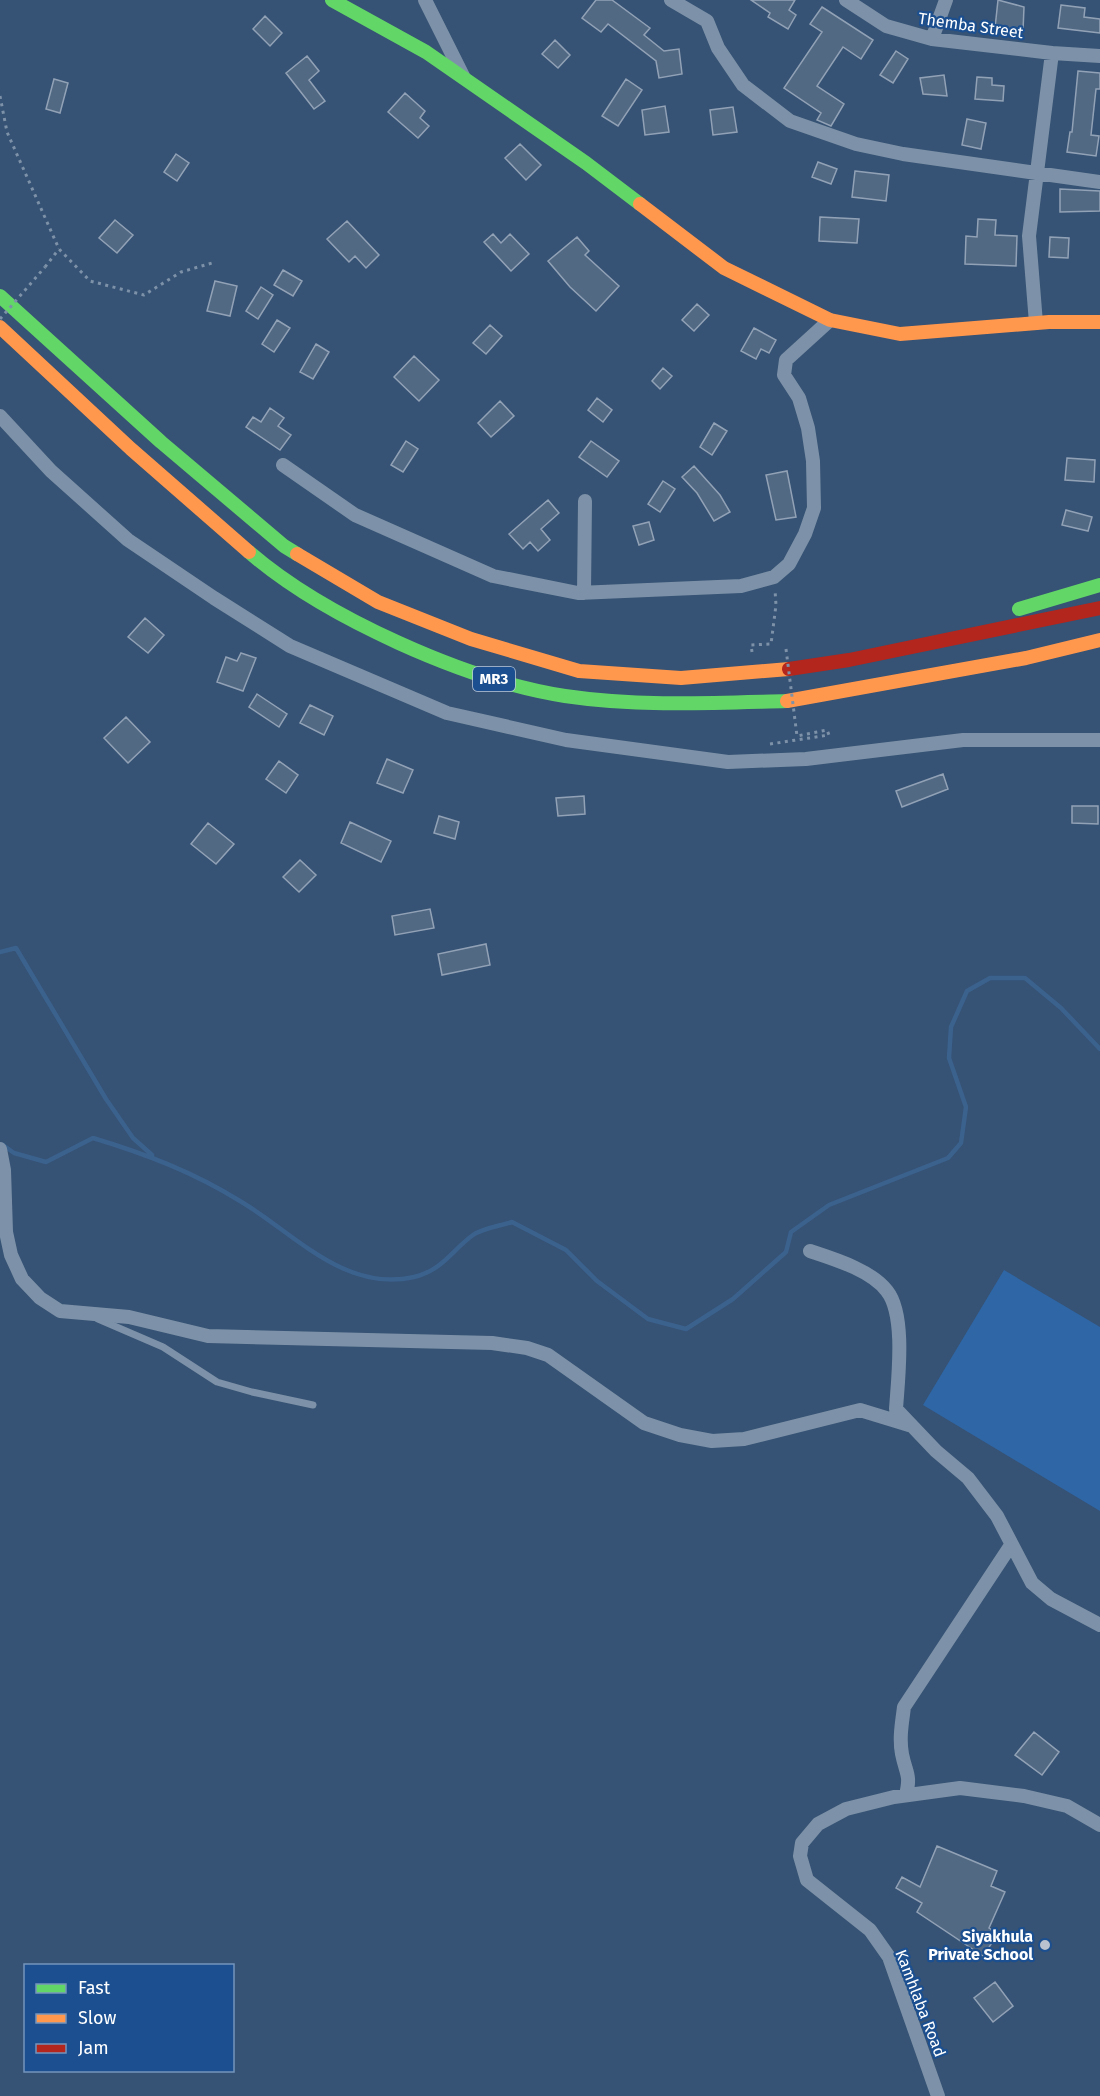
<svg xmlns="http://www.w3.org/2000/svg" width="1100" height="2096" font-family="'Fira Sans',sans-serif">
  <rect width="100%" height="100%" fill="#365274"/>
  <path fill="#2f66a5" d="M1004,1270L1100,1327V1511L923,1405Z"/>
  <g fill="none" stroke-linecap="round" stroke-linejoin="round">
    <path stroke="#3b618d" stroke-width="4.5" d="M0,952L16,948L106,1099L133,1138L152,1155
      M3,1145L14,1153L46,1162L93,1138C146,1154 193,1172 240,1201C294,1233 345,1293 414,1277C443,1270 452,1250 473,1235C483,1228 500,1226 512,1222L566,1250L597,1281L648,1319L686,1329L733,1299L786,1252L791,1232L829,1205L948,1158L961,1143L966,1107L949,1058L951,1027L967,991L990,978H1025L1061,1008L1100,1049"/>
  </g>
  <path fill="#526984" stroke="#92a2b6" stroke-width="1.5" d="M596,0H612L650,28L644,35L664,51L679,49L682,74L659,78L656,61L608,24L601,32L582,18Z
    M751,0H795L789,10L796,15L788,29L768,17L770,13Z
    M998,0L1024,7L1023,31L995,28Z
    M1061,5L1085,8L1084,17L1100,19V33L1058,28Z
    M822,7L873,40L861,59L843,47L817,86L844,104L831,126L817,120L821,113L784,88L822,32L810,24Z
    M265,16L282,33L270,46L253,29Z
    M555,40L570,55L558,68L542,54Z
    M896,51L908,59L893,83L880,75Z
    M307,56L319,71L309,80L325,101L314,109L286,73Z
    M1078,71L1100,73V89H1096L1091,135L1099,136L1096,156L1067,152L1070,132H1072Z
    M944,75L947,96L923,94L920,78Z
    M977,77L992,78V85L1004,86L1003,101L975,99Z
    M54,79L68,83L60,113L46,109Z
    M626,79L642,90L618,126L602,116Z
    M405,93L425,111L420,118L429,126L418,138L388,112Z
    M665,106L669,132L645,135L642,110Z
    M733,107L737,132L713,135L710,110Z
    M967,119L986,123L981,149L962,145Z
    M520,144L541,165L526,180L505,158Z
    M176,154L189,163L177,181L164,172Z
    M818,162L837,169L831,184L812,177Z
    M855,171L889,175L886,201L852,197Z
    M1060,189L1100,191V211L1060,212Z
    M820,217L859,219L857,243L819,241Z
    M978,219L996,220L995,235L1017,236L1016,266L965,264L966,236L977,237Z
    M115,220L133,235L117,253L99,238Z
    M347,221L379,255L366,268L355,256L349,262L327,239Z
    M493,234L501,243L510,234L529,254L511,271L484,242Z
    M577,237L589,251L585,255L619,286L596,311L570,287L548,261Z
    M1050,237L1069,238L1068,258L1049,257Z
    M283,270L302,281L293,296L274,285Z
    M215,281L237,286L230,316L207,311Z
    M261,287L273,295L258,319L246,311Z
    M697,304L709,315L694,331L682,320Z
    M277,320L290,328L274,352L262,344Z
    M490,325L502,336L486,354L473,343Z
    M754,328L776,340L769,353L761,349L756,359L741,351Z
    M316,344L329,352L313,379L300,372Z
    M414,356L439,380L419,401L394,377Z
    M663,368L672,376L660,389L652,381Z
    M597,398L612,410L603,422L588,410Z
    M500,401L514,416L491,437L478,423Z
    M270,408L284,418L278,426L291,435L280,450L246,427L253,417L261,422Z
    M714,423L727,431L712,455L700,447Z
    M406,441L418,449L403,472L391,465Z
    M591,441L619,461L607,477L579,457Z
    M1067,458L1095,460L1094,482L1065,480Z
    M694,466L720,495L730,512L714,521L697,493L682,477Z
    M787,471L796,517L776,520L766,475Z
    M663,481L675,489L660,512L648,504Z
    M548,500L559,513L541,529L550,540L538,551L530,542L523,549L509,534Z
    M1066,510L1092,517L1088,531L1062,525Z
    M649,522L654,540L639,545L633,526Z
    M145,618L164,635L148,653L128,637Z
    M241,653L256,658L243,691L217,682L226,657L237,661Z
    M257,694L287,714L279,727L249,707Z
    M310,705L333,716L324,735L300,723Z
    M126,717L150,742L128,763L104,738Z
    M387,759L413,770L403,793L377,783Z
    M279,761L298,775L286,793L266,779Z
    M943,774L948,789L902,807L896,791Z
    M584,796L585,814L558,816L556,798Z
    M1072,806H1098V824L1072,823Z
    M439,816L459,822L455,839L434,833Z
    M350,822L391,841L381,862L341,843Z
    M208,823L234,844L216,864L191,844Z
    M300,860L316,875L299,892L283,877Z
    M430,909L434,928L395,935L392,916Z
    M486,944L490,965L442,975L438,954Z
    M1034,1732L1059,1752L1042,1775L1015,1755Z
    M937,1846L997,1871L991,1886L1005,1892L989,1928L998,1934L983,1956L917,1912L922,1903L896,1888L902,1877L920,1887Z
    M995,1982L1013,2006L993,2022L974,1998Z"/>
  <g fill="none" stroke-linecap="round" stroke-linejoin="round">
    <path stroke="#7d92a8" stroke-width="3" stroke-dasharray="3 4.5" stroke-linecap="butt" d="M0,96L7,132L59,249L90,281L144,295L181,272L212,263
      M45,267L59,249
      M752,652L751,645L771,644L776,605L775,590
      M770,744L829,735L827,730L797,736"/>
    <path stroke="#7d92a8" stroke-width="7" d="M98,1319L163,1347L217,1382L252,1392L313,1405"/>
    <path stroke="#7d92a8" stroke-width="14" d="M425,0L463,76
      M671,0L707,21L718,48L743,85L790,121L856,144L903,154L1100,182
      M846,0L886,26L932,39L1052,53L1100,56
      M932,39L946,0
      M1036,323L1029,236L1052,53
      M0,416L51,471L128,540L214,598L290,646L447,713L566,740L728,762L806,759L963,740H1100
      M283,465L355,515L493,576L578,593L741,586L774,577L789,564L805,534L814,508L813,461L808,428L799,398L784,375L786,360L830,320
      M584,593L585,501
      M0,1149L4,1170L6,1232L11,1255L22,1279L40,1298L60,1311L129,1317L208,1336L492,1343L527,1348L548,1355L644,1423L680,1435L712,1441L744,1439L860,1410L909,1425
      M810,1251C834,1259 871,1270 887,1291C906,1315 898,1379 896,1409L936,1451L968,1478L997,1516L1032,1583L1051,1599L1100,1625
      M906,1795C911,1774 906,1774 902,1754C899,1738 902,1723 904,1707L1011,1545
      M938,2096L889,1957L870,1930L807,1880L800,1856L802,1843L818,1824L846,1809L894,1797L960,1788L1024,1796L1067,1806L1100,1825"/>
    <path stroke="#63d668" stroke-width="14" d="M332,0L426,52L586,163L640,204
      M0,296L161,442L284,546L297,554
      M249,552C324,617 467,681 565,696C639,707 713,703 787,701
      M1019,609L1100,585"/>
    <path stroke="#ff974d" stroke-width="14" d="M640,204L724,268L830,320L900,334L1049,322H1100
      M0,327L131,449L249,552
      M297,554L378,602L471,639L579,671L681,678L789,669
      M787,701L1026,658L1100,640"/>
    <path stroke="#b3261e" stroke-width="14" d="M789,669L849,660L1100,608"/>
    <path stroke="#7d92a8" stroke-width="3" stroke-dasharray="3 4.5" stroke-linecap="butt" d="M0,319L45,267
      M786,649L797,736"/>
  </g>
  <circle fill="#b9c2ce" stroke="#1b4f8f" stroke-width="2" cx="1045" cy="1945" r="6"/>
  <g text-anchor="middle" stroke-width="4.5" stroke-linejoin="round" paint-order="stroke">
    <rect fill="#1b4f8f" stroke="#bbcadd" stroke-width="1.5" x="473" y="667" width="42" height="24" rx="4.5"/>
    <g font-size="15" font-weight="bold" fill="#fff">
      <text x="494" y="684">MR3</text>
    </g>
    <g font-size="16" fill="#fff" stroke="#1b4f8f">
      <text transform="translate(971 25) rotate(8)" y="6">Themba Street</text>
      <text transform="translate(921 2003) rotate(69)" y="6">Kamhlaba Road</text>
    </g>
    <g font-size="16" font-weight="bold" fill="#fff" stroke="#1b4f8f" text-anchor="end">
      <text x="1033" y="1942">Siyakhula<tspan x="1033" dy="18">Private School</tspan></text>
    </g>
  </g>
  <rect x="24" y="1964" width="210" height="108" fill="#1b4f8f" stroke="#7695bc" stroke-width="1.5"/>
  <rect x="36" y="1984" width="30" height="9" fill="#63d668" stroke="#7695bc" stroke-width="1.5"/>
  <text x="78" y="1994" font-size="18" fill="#ffffff">Fast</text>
  <rect x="36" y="2014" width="30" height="9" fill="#ff974d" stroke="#7695bc" stroke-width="1.5"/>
  <text x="78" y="2024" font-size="18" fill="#ffffff">Slow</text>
  <rect x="36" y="2044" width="30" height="9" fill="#b3261e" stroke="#7695bc" stroke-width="1.5"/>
  <text x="78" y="2054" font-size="18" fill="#ffffff">Jam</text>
</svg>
